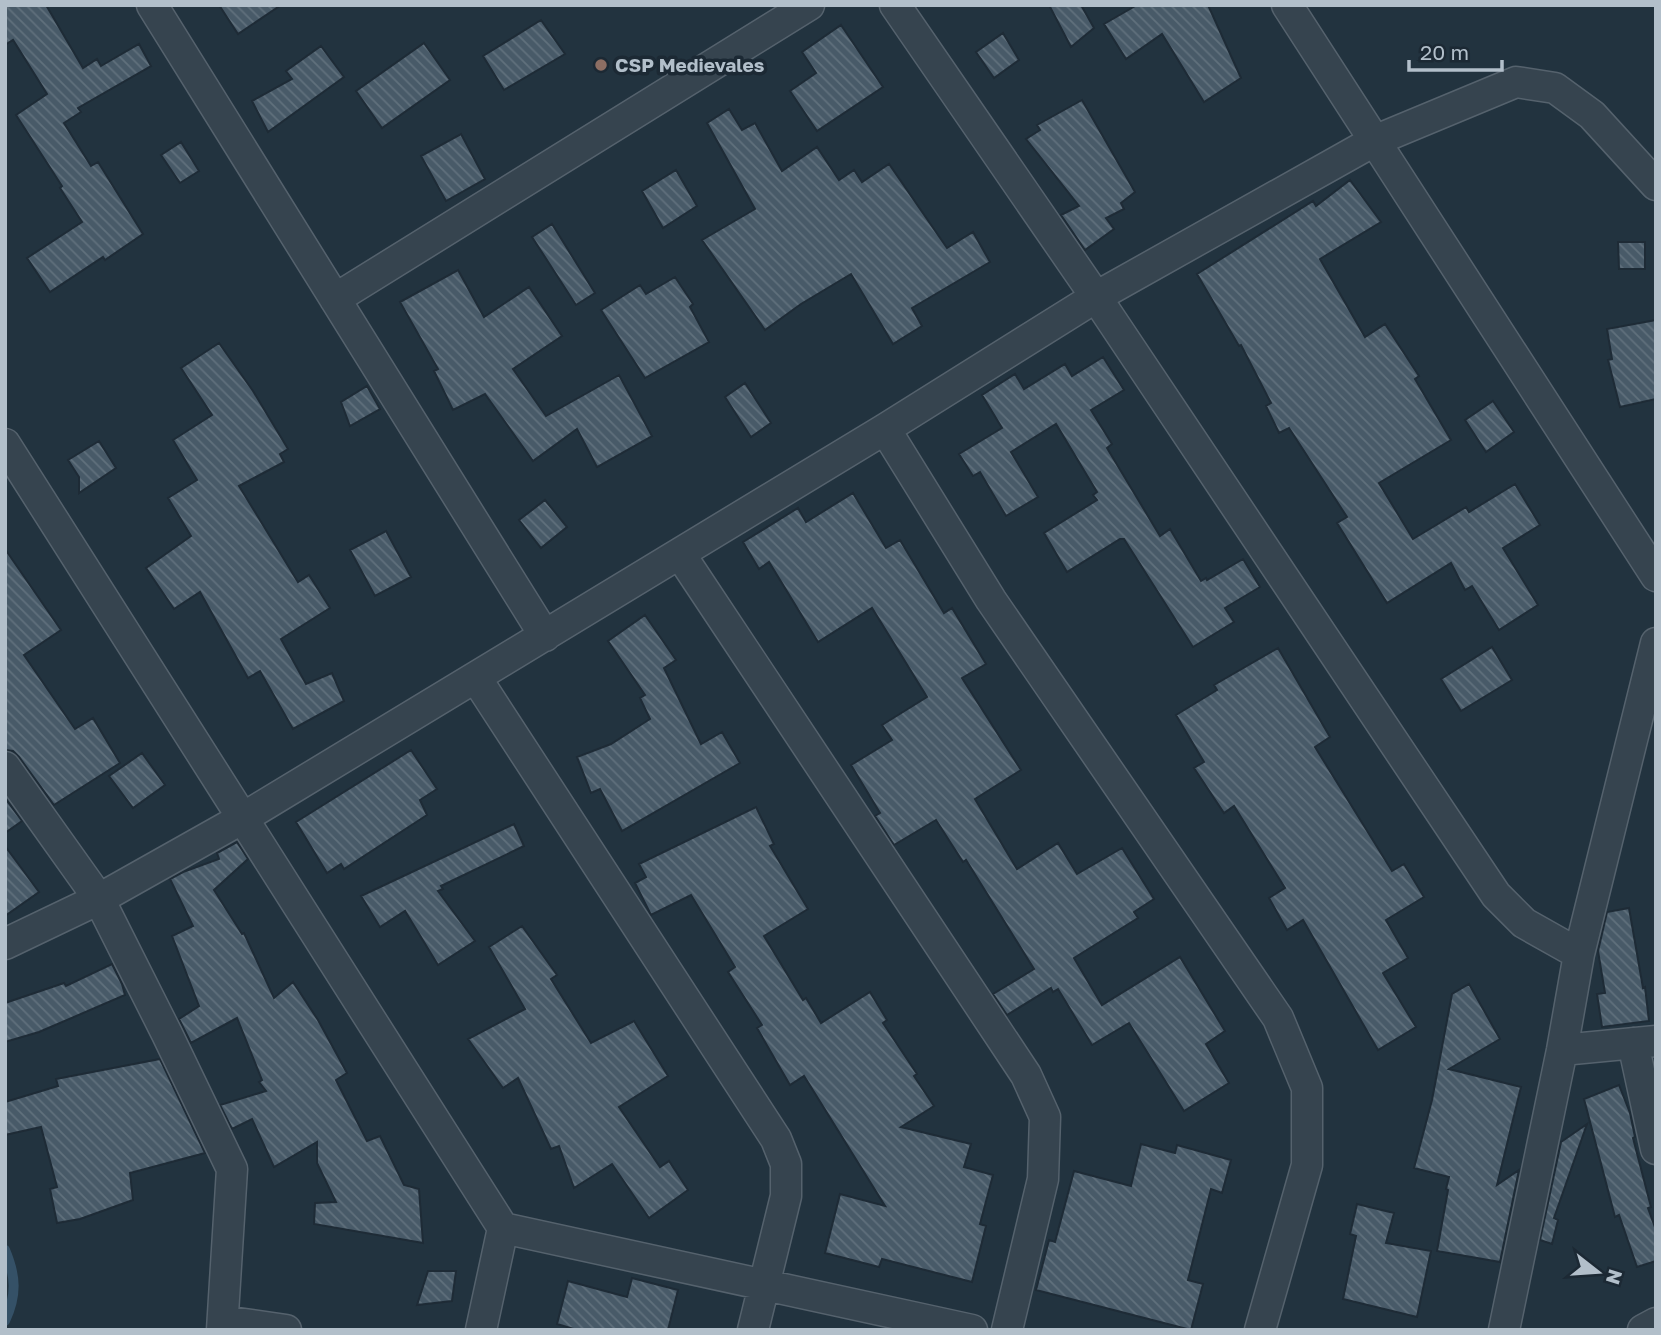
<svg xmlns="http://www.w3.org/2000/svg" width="1661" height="1335" font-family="'Golos Text',sans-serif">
  <defs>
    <pattern id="building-back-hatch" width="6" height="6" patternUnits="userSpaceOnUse" patternTransform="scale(1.75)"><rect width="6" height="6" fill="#485a68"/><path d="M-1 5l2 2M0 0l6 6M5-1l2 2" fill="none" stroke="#60707c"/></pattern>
  </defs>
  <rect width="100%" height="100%" fill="#22333f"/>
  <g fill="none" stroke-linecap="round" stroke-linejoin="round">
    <path stroke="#355167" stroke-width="10" d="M5,1250C16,1276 17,1295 5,1321"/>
  </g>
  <path fill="url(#building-back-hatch)" stroke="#1e2b36" stroke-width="2" d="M5,5H46L83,68L97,59L101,66L139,44L151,66L78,108L81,112L64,123L91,166L98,162L143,234L105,260L103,257L50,292L27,258L82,222L60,188L62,186L16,115L47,94L13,40L5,45Z
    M219,5H281L238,34Z
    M1049,5H1081L1094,28L1071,47Z
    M1137,5H1208L1241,78L1204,102L1162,34L1126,59L1104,24Z
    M541,20L565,54L504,90L483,56Z
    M841,25L883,87L817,131L790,91L816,73L802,52Z
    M1003,33L1019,60L994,78L976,52Z
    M424,43L450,80L382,128L356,91Z
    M321,46L344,77L268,132L252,101L292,79L286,71Z
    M1082,100L1135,192L1121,203L1124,209L1106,218L1114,229L1085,250L1061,215L1079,206L1026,139L1040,130L1037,125Z
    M729,109L742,130L755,123L782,171L817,147L839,180L854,170L862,182L889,164L947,248L973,232L990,262L912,308L922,326L893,344L851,274L801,304L765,330L702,240L755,209L707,123Z
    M461,134L485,179L446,201L421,156Z
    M181,142L199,171L180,183L161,155Z
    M676,170L697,206L663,228L642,191Z
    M1350,180L1381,222L1320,259L1365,337L1385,324L1419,376L1415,379L1451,440L1379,483L1413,539L1466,507L1469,512L1515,484L1540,525L1503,548L1538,605L1499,630L1472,586L1465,590L1451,563L1387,603L1337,523L1347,517L1289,428L1279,433L1266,406L1271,403L1241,345L1239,346L1197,274L1313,201L1316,206Z
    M552,224L595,293L576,305L532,237Z
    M1618,242H1645V269H1619Z
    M458,270L484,317L529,287L562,336L513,369L546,416L619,375L652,436L597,467L577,429L533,461L485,394L453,410L434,371L438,369L400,302Z
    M675,277L693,304L690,307L709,342L645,378L601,310L640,285L646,294Z
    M1656,320V399L1620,407L1608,360L1612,359L1607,329Z
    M219,343L253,391L288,449L280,454L284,462L239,486L298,582L309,575L330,608L281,639L306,684L332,673L344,701L293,729L260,671L248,678L200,592L174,609L146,568L191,536L168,498L197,480L173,440L212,415L181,368Z
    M1103,357L1124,390L1091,410L1112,444L1107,448L1160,536L1170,529L1201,581L1206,578L1207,580L1243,559L1260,587L1225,608L1234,622L1193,647L1124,539H1120L1067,572L1044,533L1097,500L1093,495L1097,492L1056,424L1011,452L1038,497L1006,516L980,472L973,476L959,454L1002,428L982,395L1015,374L1024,389L1065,364L1072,376Z
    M745,383L771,423L751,437L725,397Z
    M367,386L380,409L350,426L341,402Z
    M1493,401L1514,432L1486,452L1465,420Z
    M99,441L116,468L79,493V477L68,460Z
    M853,493L886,548L900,540L944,613L952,608L986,664L962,678L1021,770L975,799L1017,869L1058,843L1077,874L1122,848L1154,899L1134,912L1138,918L1074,958L1102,1005L1180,957L1225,1031L1206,1044L1229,1083L1184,1111L1129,1023L1092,1045L1058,989L1053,992L1051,988L1007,1015L993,994L1034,969L966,860L963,862L936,820L894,845L875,816L880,813L851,765L892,740L882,725L927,697L872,608L818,642L769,562L759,569L743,542L798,508L806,522Z
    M545,500L567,527L541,548L519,520Z
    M386,531L411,577L375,596L350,550Z
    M5,549L61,630L24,655L75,729L93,718L120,763L54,805L19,757L13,751L5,750Z
    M645,615L676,660L664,668L701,744L722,732L740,763L622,831L600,789L591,793L577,757L611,744L650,719L640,698L645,695L608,641Z
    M1492,647L1512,680L1461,711L1441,679Z
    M1278,648L1330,737L1315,747L1392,871L1404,864L1424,897L1386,920L1408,958L1383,973L1416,1027L1378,1050L1303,920L1287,930L1269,898L1285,888L1234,806L1224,813L1194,768L1204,762L1176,715L1217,690L1214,685Z
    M411,750L437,789L420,800L427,815L344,869L341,864L327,873L296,822Z
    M142,753L165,785L133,808L109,776Z
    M5,798L22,821L5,833Z
    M756,807L774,844L770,846L808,909L764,936L803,1000L806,998L821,1023L870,992L887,1020L883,1023L917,1074L914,1076L934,1106L901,1127L971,1144L964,1167L993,1175L980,1224L986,1226L972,1282L882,1259L879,1267L825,1253L840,1194L885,1206L804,1076L790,1085L757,1028L762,1025L728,972L735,967L691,895L651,915L635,883L646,877L639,864Z
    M514,824L524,846L441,886L443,889L438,891L475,941L438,965L405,911L380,927L361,896Z
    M237,842L248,859L214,890L242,934L244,933L274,998L293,982L318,1020L347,1073L336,1080L367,1141L380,1136L404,1185L419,1189L423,1243L314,1224L315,1203L336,1202L317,1163V1142L274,1167L252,1119L232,1129L220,1105L266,1091L259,1082L262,1080L237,1018L191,1043L179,1019L199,1006L172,936L193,926L170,879L183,872L219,859L217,853Z
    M5,846L39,892L5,916Z
    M1629,908L1643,988L1645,987L1649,1021L1602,1027L1597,994L1605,993L1598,951L1607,912Z
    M522,926L557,975L551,979L591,1043L634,1021L668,1076L619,1107L660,1167L669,1161L688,1190L649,1218L612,1164L574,1188L559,1146L551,1149L518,1078L503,1088L468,1039L525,1009L489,947Z
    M112,964L122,984L125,995L39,1032L5,1042V1003L64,983L66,986Z
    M1469,984L1500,1039L1449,1069L1521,1087L1497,1185L1519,1170L1500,1262L1437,1251L1448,1190L1446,1189L1449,1177L1414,1168L1432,1100L1452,994Z
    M160,1059L205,1153L130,1173L133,1200L80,1219L57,1223L50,1189L57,1187L41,1127L5,1135V1102L58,1086L56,1079Z
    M1619,1085L1630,1113L1635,1137L1633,1138L1651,1207L1648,1208L1656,1230V1261L1637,1267L1619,1215L1615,1217L1584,1099Z
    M1587,1124L1554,1218L1558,1220L1552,1244L1540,1240L1561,1142Z
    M1141,1144L1175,1153L1177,1145L1231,1160L1222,1193L1211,1189L1188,1280L1203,1284L1191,1330L1036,1290L1049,1240L1055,1242L1074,1171L1131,1186Z
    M1357,1204L1394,1213L1386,1243L1431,1251L1417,1317L1343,1299L1356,1236L1350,1234Z
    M428,1271H456L452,1301L417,1305Z
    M632,1278L678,1290L668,1330H577L557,1324L568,1281L627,1297Z"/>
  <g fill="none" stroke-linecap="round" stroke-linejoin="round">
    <defs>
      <path id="street" d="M152,5L545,636
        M895,5L1096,297L1496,895L1524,923L1579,954
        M1287,5L1656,576
        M335,299L809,5
        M885,429L991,600L1278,1018L1307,1088V1165L1260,1330
        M5,444L503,1228
        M680,554L1026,1075L1045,1117L1043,1179L1007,1330
        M476,678L776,1139L786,1164V1196L753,1330
        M5,767L99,899L167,1034L232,1169L222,1330
        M5,944L99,899L243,818L885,429L1096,297L1374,141L1516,82L1555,88L1592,115L1656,185
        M1633,1043L1656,1149
        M1562,1050L1656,1041
        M223,1321L286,1330
        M481,1330L503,1228L972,1330
        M1504,1330L1562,1050L1579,954L1656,643
        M1643,1330L1656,1323"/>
    </defs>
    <use href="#street" stroke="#55626d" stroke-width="33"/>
    <use href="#street" stroke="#36444f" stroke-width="30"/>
  </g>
  <circle fill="#8d6e63" stroke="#1c2934" stroke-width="2.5" cx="601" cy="65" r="7"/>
  <g text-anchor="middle" stroke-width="7" stroke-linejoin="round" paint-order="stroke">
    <g font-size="19" font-weight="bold" fill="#b2bfca" stroke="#1c2934" text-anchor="start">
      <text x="615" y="72">CSP Medievales</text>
    </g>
  </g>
  <rect width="1661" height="1335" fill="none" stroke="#b2bfca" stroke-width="14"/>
  <g transform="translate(1598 1272) rotate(107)" stroke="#1c2934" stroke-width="5" paint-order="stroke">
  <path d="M0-5L12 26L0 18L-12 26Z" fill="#b2bfca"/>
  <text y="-10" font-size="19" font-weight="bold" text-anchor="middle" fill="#b2bfca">N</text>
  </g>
  <path d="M1409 60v10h93v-10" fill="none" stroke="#b2bfca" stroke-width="3.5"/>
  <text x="1420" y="60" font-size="21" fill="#b2bfca" stroke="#1c2934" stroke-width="5" paint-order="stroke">20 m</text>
</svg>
